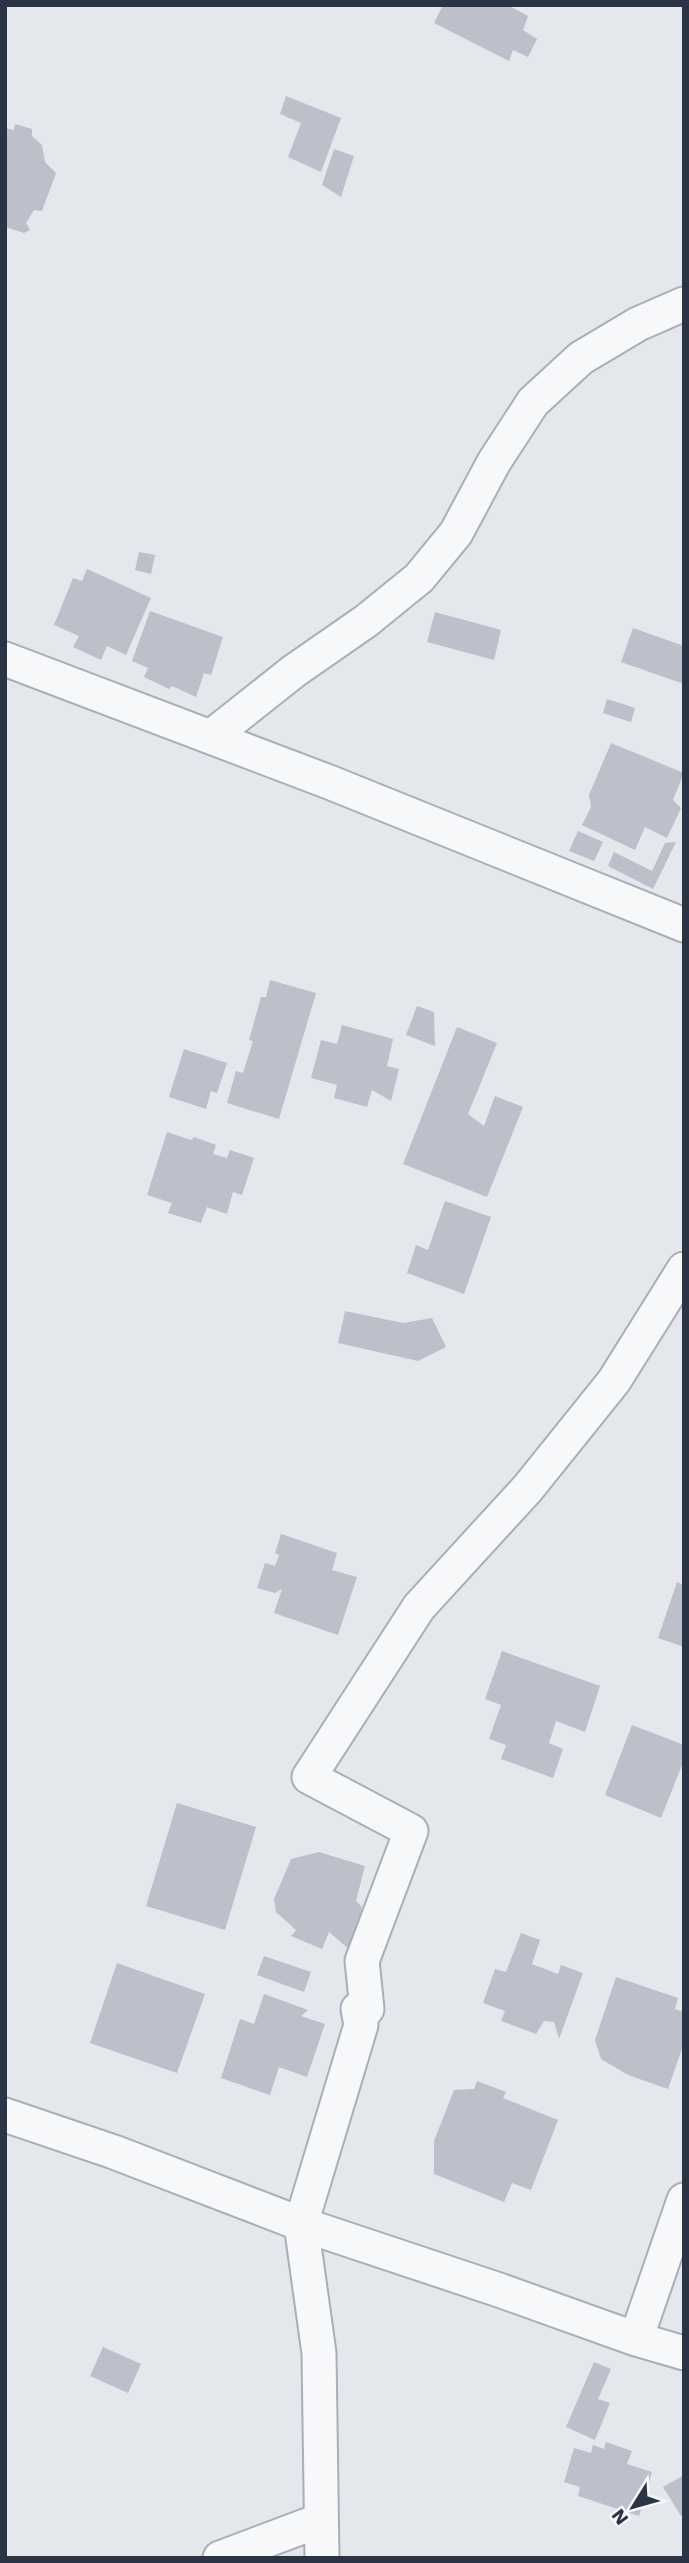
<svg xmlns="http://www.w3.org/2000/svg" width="689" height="2563" font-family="'Work Sans',sans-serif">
  <rect width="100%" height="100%" fill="#e4e7ec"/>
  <path fill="#bbc0ca" d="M443,5H508L528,16L523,30L537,39L528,57L513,50L509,61L434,23Z
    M286,96L341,118L321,172L288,157L301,123L280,114Z
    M15,124L32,129V136L42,145L45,162L56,173L42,211L34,210L26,223L30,230L24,233L5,227V128L14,130Z
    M334,149L354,156L341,197L322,185Z
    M139,552L155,555L151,574L135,570Z
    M87,569L151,598L126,655L107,646L101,660L73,647L79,636L54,625L73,578L82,581Z
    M150,611L223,637L211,675L204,673L196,697L172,686L169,689L144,677L148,668L132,661Z
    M435,612L501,630L494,660L427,642Z
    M633,628L684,646V684L621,662Z
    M607,699L635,708L631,722L603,713Z
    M611,743L684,773L673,800L681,808L667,838L645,827L635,850L582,825L591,807L589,795Z
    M578,831L603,842L594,861L569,851Z
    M676,842L653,889L608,866L614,852L652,871L665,843Z
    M270,980L316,993L279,1119L227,1103L236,1071L243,1073L253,1041L249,1040L261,997H266Z
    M417,1006L434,1012L435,1046L406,1035Z
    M342,1025L393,1039L387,1066L399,1069L391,1101L372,1090L367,1107L334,1098L337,1085L311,1078L321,1040L337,1044Z
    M457,1027L497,1043L468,1114L484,1126L495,1096L523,1107L487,1197L403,1164Z
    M184,1049L227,1063L217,1093L211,1091L206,1109L169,1097Z
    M167,1132L191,1140L194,1137L216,1145L213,1154L227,1158L230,1150L254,1158L242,1195L233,1192L227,1214L207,1207L201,1223L168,1213L172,1203L147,1195Z
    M445,1201L491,1217L464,1294L407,1273L416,1245L428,1250Z
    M345,1311L403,1323L432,1318L446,1347L418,1361L338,1343Z
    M281,1534L337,1553L332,1570L357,1577L338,1635L274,1613L282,1589L275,1593L257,1588L265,1563L275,1566L279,1555L275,1553Z
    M677,1582L684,1585V1647L658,1638Z
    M502,1651L600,1686L585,1732L556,1721L549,1743L563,1749L553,1778L501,1759L506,1745L489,1739L501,1705L485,1699Z
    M632,1725L684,1745V1760L661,1818L605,1795Z
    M177,1803L256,1827L225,1930L146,1906Z
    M319,1852L365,1866L356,1901L362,1907L351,1951L329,1932L322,1949L291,1936L296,1930L276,1912L274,1899L291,1859Z
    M521,1933L540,1940L532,1964L558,1974L561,1965L583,1973L559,2039L554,2022L544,2021L536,2034L501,2021L505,2011L483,2003L495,1969L506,1972Z
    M264,1956L311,1972L304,1992L257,1975Z
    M117,1963L205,1994L177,2073L90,2043Z
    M616,1977L678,1998L675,2009L684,2012V2043L668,2089L628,2075L601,2059L595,2040Z
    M264,1994L308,2010L301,2016L325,2024L307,2077L279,2067L270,2095L221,2078L240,2019L254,2024Z
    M477,2081L506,2092L503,2098L558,2120L531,2190L512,2183L504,2202L434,2174V2141L454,2090L474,2089Z
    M103,2347L141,2364L128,2393L90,2376Z
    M594,2362L611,2369L598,2399L610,2403L595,2440L566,2427Z
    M606,2442L632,2451L627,2464L652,2472L639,2516L578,2496L580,2487L564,2482L574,2448L591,2453L593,2445L604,2449Z
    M684,2475V2514L681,2516L663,2487Z"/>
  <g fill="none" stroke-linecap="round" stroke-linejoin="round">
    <defs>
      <path id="street" d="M5,659L329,782L684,925
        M212,736L294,671L366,621L419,578L456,533L494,462L533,402L581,358L638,324L684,304
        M5,2115L114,2152L301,2224L499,2290L636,2339L684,2353
        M636,2339L684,2200
        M220,2558L321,2520
        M322,2558L319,2353L301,2224L361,2025L358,2009H367L362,1961L411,1831L309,1777L419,1607L528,1488L614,1381L684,1269"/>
    </defs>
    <use href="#street" stroke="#a9aeb7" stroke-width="37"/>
    <use href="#street" stroke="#f7f8fa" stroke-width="33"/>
  </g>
  <rect width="689" height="2563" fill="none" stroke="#2b3445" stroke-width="14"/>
  <g transform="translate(633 2507) rotate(233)" stroke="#f4f6f9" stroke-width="5" paint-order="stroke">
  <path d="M0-5L12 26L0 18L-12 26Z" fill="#2b3445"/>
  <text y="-10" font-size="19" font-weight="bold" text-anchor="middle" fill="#2b3445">N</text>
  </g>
</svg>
